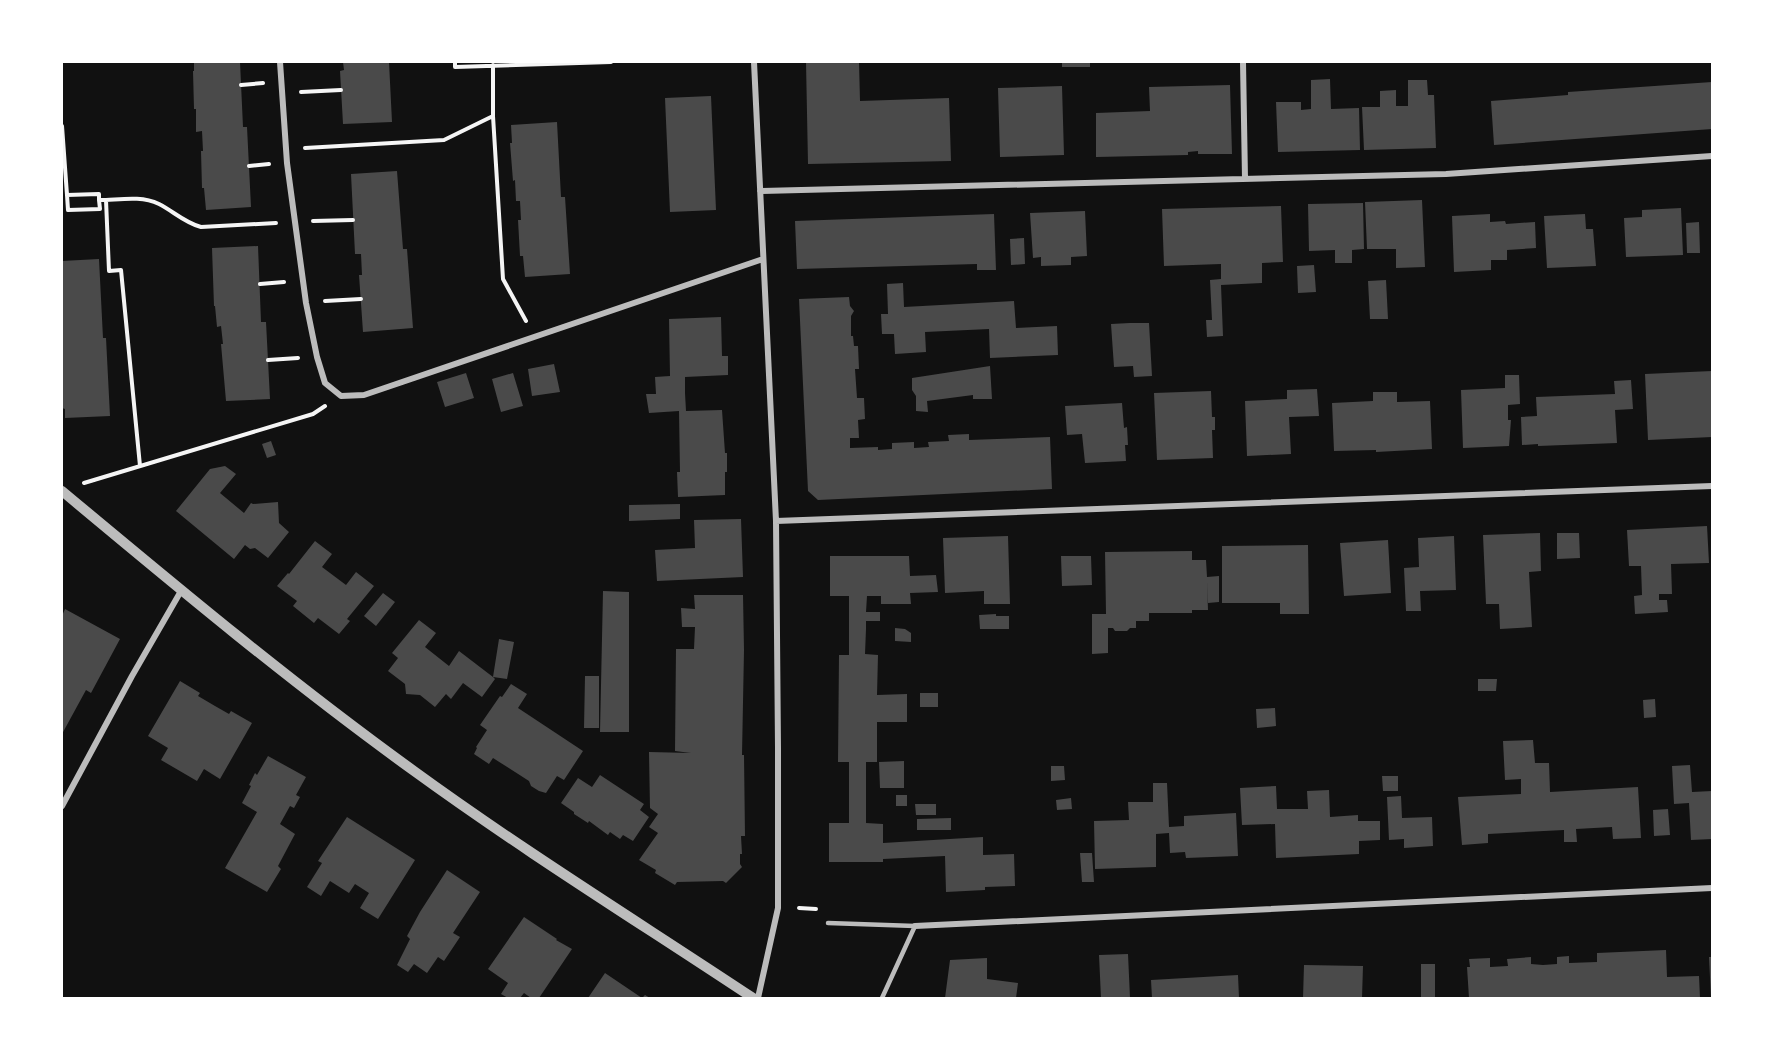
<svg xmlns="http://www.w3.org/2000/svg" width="1774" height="1060" font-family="'Exo 2',sans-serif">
  <rect width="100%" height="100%" fill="#111"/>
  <path fill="#4a4a4a" d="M194,62H240L243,127H247L251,207L206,210L204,188H202L201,151H203L202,131L196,132V109H194L193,71H194Z
    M343,62H389L392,122L343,124L340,71L344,70Z
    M806,62H859L860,101L949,98L951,161L808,164Z
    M1062,62H1090V67H1062Z
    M1330,79L1331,109L1359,108L1360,150L1278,152L1276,102H1301V110L1311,109V80Z
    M1408,80H1427L1428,95H1434L1436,148L1364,150L1362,107H1380V91L1396,90V106H1408Z
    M1712,82V129L1494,145L1491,101L1568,95V92Z
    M1230,85L1232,154H1198V151L1188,152V155L1096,157V113L1150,111L1149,87Z
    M1062,86L1064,155L1000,157L998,88Z
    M711,96L716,210L670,212L665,98Z
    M557,122L561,197H565L570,274L525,277L523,256H520L518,220H521L520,201H516L515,180L513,181L510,143H512L511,125Z
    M397,171L403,249H407L413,328L363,332L359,275H362L361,254H355L351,174Z
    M1422,200L1425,267L1396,268V249H1367L1365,202Z
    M1363,203L1364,249L1352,250V263H1335V250L1309,251L1308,204Z
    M1281,206L1283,262L1262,263V283L1221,285L1223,336L1207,337L1206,320H1212L1210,280L1221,279V264L1164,266L1162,209Z
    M1681,208L1683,255L1626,257L1624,218L1642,217V210Z
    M1085,211L1087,256L1071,257V265L1041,266V257L1033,258L1030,213Z
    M994,214L996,270H977V264L797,269L795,221Z
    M1490,214V222L1505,221L1506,224L1535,222L1536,248L1507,250V260H1491V270L1454,272L1452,216Z
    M1585,214L1586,229H1593L1596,266L1547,268L1544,216Z
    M1699,222L1700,253H1687L1686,223Z
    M1024,238L1025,264L1011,265L1010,239Z
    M258,246L261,322H266L270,399L226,401L221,344H223L221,326L217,327L215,306H214L212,248Z
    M99,259L103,338H106L110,416L65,418V409L62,408V261Z
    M1314,265L1316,292L1298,293L1297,266Z
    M1386,280L1388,319H1370L1368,281Z
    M903,283L904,307L1014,301L1016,328L1057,326L1058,355L990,358L989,329L925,332L926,352L895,354L894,334H882L881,314H888L887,284Z
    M849,297L850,306L854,311L851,316V336H853L854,346H858L859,369H855L857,398H864L865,419L858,420L859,438H850V448L878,447V450L892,449V443L914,442V448L929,447L928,442L949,441L948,435L969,434V440L1050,437L1052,489L818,500L808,491L799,299Z
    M721,317L722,356H728V375L685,377V393L686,411L722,410L725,453H727V472H725V495L678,497L677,472H680L679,411L649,413L646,394H656L655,377L670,376L669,319Z
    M1130,323H1149L1152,376L1134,377L1133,366L1114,367L1111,324Z
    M554,364L560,392L532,396L528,369Z
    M990,366L992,399H973V395L927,401L928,412L916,411V396L912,390V378Z
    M1712,371V437L1648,440L1645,374Z
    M466,373L474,398L445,407L437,382Z
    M513,373L523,406L501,412L492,379Z
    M1505,375H1519L1520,404L1508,405V420H1511L1509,446L1463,448L1461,390L1505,388Z
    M1631,380L1633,409L1615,410L1617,443L1538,446V444L1522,445L1521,417L1537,416L1536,397L1615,394L1614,381Z
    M1317,389L1319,416L1289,417L1291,454L1247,456L1245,401L1287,399V390Z
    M1211,391L1212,417H1215V430H1212L1213,458L1157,460L1154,393Z
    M1373,392H1397V402L1430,401L1432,449L1376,452V450L1334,451L1332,403L1373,401Z
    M1122,403L1124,428L1127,427L1128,445H1125L1126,461L1085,463L1082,434L1067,435L1065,406Z
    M271,441L276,455L267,458L262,444Z
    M225,466L236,474L220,493L244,513L251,503L253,504L278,502L279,523L289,532L268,558L255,548L250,549L245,545L234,559L176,511L210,469Z
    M680,504V519L629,521V505Z
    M741,519L743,577L657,581L655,550L695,548L694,520Z
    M1707,526L1709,563L1671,564L1672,594H1659V600H1667L1668,612L1635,614L1634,596L1642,595L1641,566H1629L1627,530Z
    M1540,533L1541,571L1529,572L1532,627L1500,629L1499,604H1486L1483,535Z
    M1557,533H1579L1580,558L1557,559Z
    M1008,536L1010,604H984V591L945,593L943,538Z
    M1454,536L1456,590L1420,591L1421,611H1406L1404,568L1419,567L1418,538Z
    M1388,540L1391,593L1344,596L1340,543Z
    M315,541L332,554L322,567L346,585L356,572L374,586L347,619L350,621L339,634L318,618L314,623L293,606L297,601L277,586L288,573L289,574Z
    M1308,545L1309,614H1280V603H1222V546Z
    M1192,551V560H1206L1207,577L1219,576V602L1208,603L1207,581L1208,610H1192V613H1149V621H1136V628H1130L1127,631H1115L1113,628H1108V653L1092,654V614H1106L1105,552Z
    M830,556H909L910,576L936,575L938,592L910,593L911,604H881V596H867L866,612H880V621H866V629L865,654L878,655L877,695L907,694V722H877V762H866V823L883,824V843L983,837V855L1014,854L1015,886L985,887V890L946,892L945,856L883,859V862H829V823H849V762H838L839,655H849V596H830Z
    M1061,556H1091L1092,585L1062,586Z
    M603,591L629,592V732H600Z
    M383,593L395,602L376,626L364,616Z
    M694,595H743L744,650L742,755H744L745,836H741L742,854H740V864L742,867L726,883L723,881L677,882L675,885L655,873L656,870L639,860L658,833L649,827L658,814L650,808L649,752L691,753L675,751L676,649H694L695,627H682L681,608L695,609Z
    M65,609L120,639L91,693L86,690L62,734V616Z
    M996,614V616H1009V629H980L979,615Z
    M419,620L436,633L425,647L449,666L459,651L493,677L499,639L514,642L507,679L493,677L495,679L482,697L463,683L451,699L446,694L435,707L420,695L406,694L405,684L388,671L398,658L392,653Z
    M895,628L905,629L911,633V642L895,641Z
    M585,676H599V728H584Z
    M1478,679H1497L1496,691H1478Z
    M180,681L200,693L198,696L215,706L229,714L231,711L252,723L220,779L204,769L197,781L161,760L168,748L148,736Z
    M511,684L527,694L518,708L583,751L564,780L557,776L546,793L539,791L531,786L529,781L493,758L489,764L474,754L477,748L476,747L487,730L480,725L500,696L502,697Z
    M920,693H938V707H920Z
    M1655,699L1656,717L1644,718L1643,700Z
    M1275,708L1276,726L1257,728L1256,709Z
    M1533,740L1535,763H1549L1550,792L1638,787L1641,838L1613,839L1612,827L1576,829L1577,842H1564V830L1488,834V843L1462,845L1458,797L1521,794V779L1505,780L1503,741Z
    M268,756L306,777L296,795L300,797L294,808L290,806L280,824L295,834L278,866L281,869L267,892L225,868L257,812L242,803L251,786L249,785L255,773L257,775Z
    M904,761V788H880L879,762Z
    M1690,765L1692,792L1712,791V839L1691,840L1689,803L1674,804L1672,766Z
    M1051,766H1064L1065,780L1051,781Z
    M600,775L644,804L640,810L649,817L633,841L623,835L620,839L610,832L608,835L589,821L588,823L574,814V812L561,803L578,778L592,787Z
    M1382,776H1398V791H1383Z
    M1153,783H1167L1169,827L1184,826V816L1236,813L1238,856L1186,858L1185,852L1170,853L1169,833L1156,834V867L1095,869L1094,821L1129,820L1128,802H1153Z
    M1276,786L1277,809H1308L1307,791L1329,790L1330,817L1358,815V821H1380V840L1359,841V854L1276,858L1275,824L1242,825L1240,788Z
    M896,795H907V806H896Z
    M1401,796L1402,818L1432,817L1433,846L1404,848V839L1389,840L1387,797Z
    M1071,798L1072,809L1057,810L1056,800Z
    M915,804H936V815H916Z
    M1668,809L1670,835L1654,836L1653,810Z
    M347,817L415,860L378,919L360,908L369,893L355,884L349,893L330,881L321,896L307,887L322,863L318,861Z
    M951,818V830H917V819Z
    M1080,853H1092L1094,882H1082Z
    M447,870L480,892L453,933L460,937L444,961L438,957L427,973L414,964L408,972L397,965L410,939L407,936L420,912Z
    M524,917L557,939L556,940L572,949L539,998H531L524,993L520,998H508L501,994L508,983L488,969Z
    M1666,950L1667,977L1699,976L1700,998H1469L1467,967H1470L1469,959L1490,958V967L1508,966L1507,959L1531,957V964L1543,965L1557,964V957L1569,956V963L1597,962V953Z
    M1128,954L1130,998H1101L1099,955Z
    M1709,957H1712V998H1711Z
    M987,958V979L1018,983L1016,998H945L950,960Z
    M1421,964H1435V998H1421Z
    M1304,965L1363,966L1362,998H1303Z
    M605,973L642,998L645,995L650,998H588Z
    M1238,975L1239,998H1152L1151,980Z"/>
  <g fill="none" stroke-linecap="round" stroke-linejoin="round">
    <path stroke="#f5f5f5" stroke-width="4" d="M455,62V67L611,62
      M241,85L263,83
      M301,92L341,90
      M493,116V65
      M62,126L67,195L99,194V200H106L109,271L121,270L140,466
      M305,148L444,140L493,116L503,279L526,321
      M249,166L269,164
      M67,195L68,210L100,209L99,200
      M106,200C124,199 142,196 159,204C173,211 185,223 201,227L276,223
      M313,221L353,220
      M260,284L284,282
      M325,301L361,299
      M268,360L298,358
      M84,483L313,414L325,406
      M799,908L816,909"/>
    <path stroke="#bcbcbc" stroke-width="4.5" d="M828,923L915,926L882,998"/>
    <path stroke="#bcbcbc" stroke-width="6" d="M280,62L287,163L306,303L317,357L325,383L341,396L364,395L763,259
      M754,62L776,521L778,748V908L758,998
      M1243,62L1245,179
      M760,191L1446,174L1712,156
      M776,521L1712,486
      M62,806L132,676L181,591
      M915,926L1712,888"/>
    <path stroke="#bcbcbc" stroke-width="10" d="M62,491C177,587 292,683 414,771C524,851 640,923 753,998"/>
  </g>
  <rect width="1774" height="1060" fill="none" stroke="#ffffff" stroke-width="126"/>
</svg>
